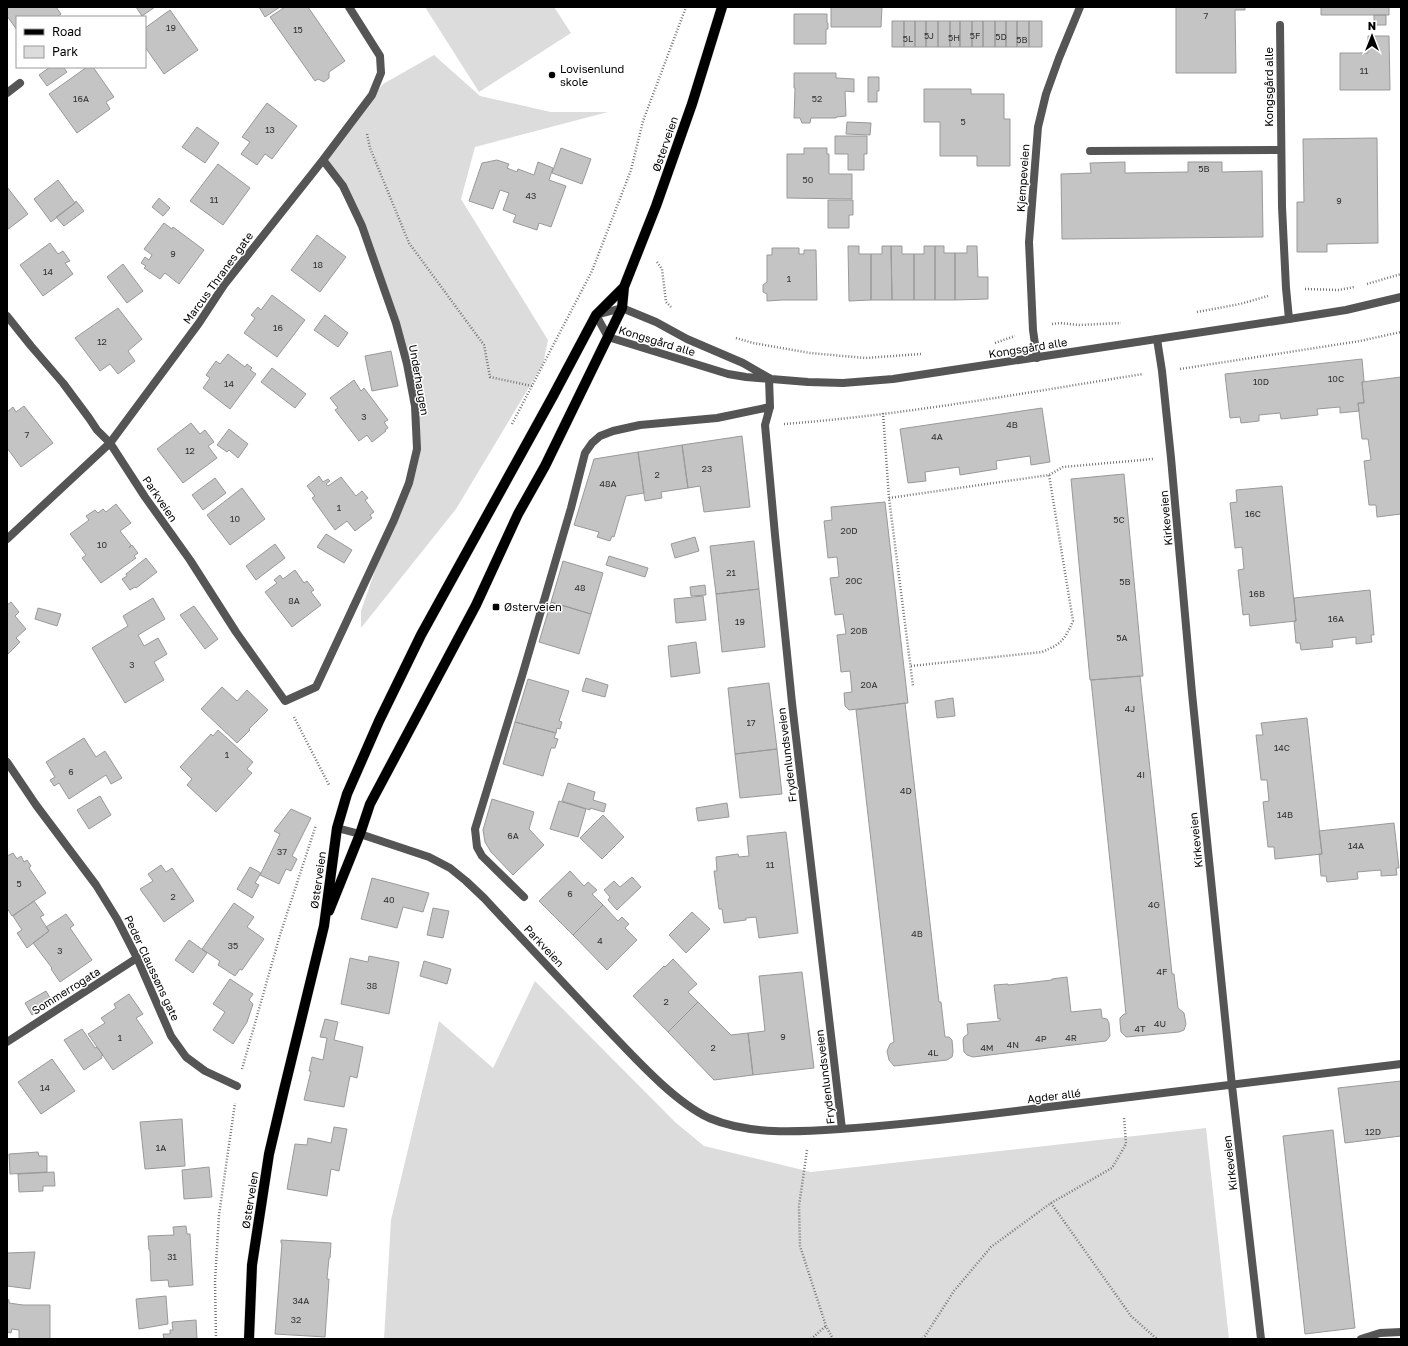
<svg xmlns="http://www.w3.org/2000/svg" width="1408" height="1346" font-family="'Golos Text',sans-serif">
  <rect width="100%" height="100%" fill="#fff"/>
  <path fill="#dcdcdc" d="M425,7H554L571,33L479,92Z
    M434,55L480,96L551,112H608L475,147L461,199L548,340L543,364L456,509L361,628V611L417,449L407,364L362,226L323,160L383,84Z
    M535,981L675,1122L704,1146L811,1172L1206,1128L1229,1339H384L391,1220L439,1021L493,1068Z"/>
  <path fill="#c4c4c4" stroke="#999" d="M7,7H56L61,14L57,17H17V30L7,16Z
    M136,7H155L142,16Z
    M259,7H280L265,17Z
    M285,7H308L345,61L329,72V78L324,82L318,79L315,81L270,17Z
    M831,7H882L881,27H831Z
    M1176,7H1245V10H1235L1236,73H1176Z
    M1321,7H1389V15H1321Z
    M170,10L198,50L164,74L145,47V28Z
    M794,14H827V23H828V29H826V44H794Z
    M1374,15H1386V25H1374Z
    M892,21H904V47H892Z
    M904,21H915V47H904Z
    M915,21H926V47H915Z
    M926,21H938V47H926Z
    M938,21H950V47H938Z
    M950,21H960V47H950Z
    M960,21H972V47H960Z
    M972,21H983V47H972Z
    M983,21H995V47H983Z
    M995,21H1006V47H995Z
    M1006,21H1017V47H1006Z
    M1017,21H1029V47H1017Z
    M1029,21H1042V47H1029Z
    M1368,36H1389L1390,90H1340V53H1368Z
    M50,67H63L67,72L47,86L39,75Z
    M87,67H93L114,97L106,102L110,109L77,133L49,94Z
    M794,73H836V78L854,79V92L845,91L846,116L836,117V118H811L810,123H802L800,118H794L795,88H794Z
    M868,77H879V91H877V102H868Z
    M924,89H971V94H1004V119H1010V166H977V156H940V122H924Z
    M267,103L297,126L272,159L265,154L257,165L241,154L250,142L242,137Z
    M847,122L871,123L870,135L846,134Z
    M197,127L219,143L205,163L182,147Z
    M835,136H867V154H864V170H848V154H835Z
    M1377,138L1378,243L1327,244V252H1297V202H1304L1303,139Z
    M561,148L591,159L582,184L552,173Z
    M804,148H827V154H829V174H852V199L787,198V154H804Z
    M497,160L509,164L507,168L517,172L518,169L534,175L538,162L553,168L549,180L566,186L551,227L539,223L537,230L513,222L516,215L503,210L509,193L500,190L493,209L469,201L482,163Z
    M1125,162V173L1188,172V162H1222V172L1262,171L1263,237L1062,239L1061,174L1091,173L1090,163Z
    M218,164L250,188L223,225L190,201Z
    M58,180L75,203L51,222L34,199Z
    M7,187L28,214L7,230Z
    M159,198L170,208L163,216L152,207Z
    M828,200H853V215H849V228H828Z
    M76,201L84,211L64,226L56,217L75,203Z
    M164,223L172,229L173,227L204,250L179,284L165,273L160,279L144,268L146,266L141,263L145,257L149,260L152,255L144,249Z
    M317,235L346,257L320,292L291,270Z
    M50,243L58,254L63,251L70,261L65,263L73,274L43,296L20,265Z
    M848,246H859V254H871V300L849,301Z
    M882,246H891L892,300H871V254H882Z
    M891,246H902V254H914V300H892Z
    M924,246H935V300H914V254H924Z
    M935,246H944V253H955V300H935Z
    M967,246H977L978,277H988V299L955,300V253H967Z
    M772,248H799V254H804V250H816L817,300H782L767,301V294L763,292V285L767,282V255H772Z
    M123,264L143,291L127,303L107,277Z
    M272,295L305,320L277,357L244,333L255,318L251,315L258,307L261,310Z
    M118,308L142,339L128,351L135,361L118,374L110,364L100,371L75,338Z
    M325,315L348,333L338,347L314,330Z
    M391,351L398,386L372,391L365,356Z
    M228,354L245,367L247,364L252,368L250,370L256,374L230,409L203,388L210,378L206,375L216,361L220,364Z
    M1362,359L1364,381L1362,382L1364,403H1358L1359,411L1340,413V407L1317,409L1318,415L1281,419L1280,413L1259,415V421L1241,423L1240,417L1230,418L1225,374Z
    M272,368L306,394L295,408L261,382Z
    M1401,377V514L1377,517L1376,505H1369L1364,461L1371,460L1368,439H1362L1358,403H1364L1362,382Z
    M354,380L361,391L364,388L388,420L384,422L388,428L385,430L386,431L372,442L367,435L359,441L335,410L338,408L330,398Z
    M24,406L53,443L21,467L7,448V412L13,407L16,412Z
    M1042,408L1050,462L1031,465L1030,456L996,461L997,469L960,475L959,467L925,472L926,481L908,483L900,429Z
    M191,423L200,434L205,430L214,442L208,446L217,458L183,483L157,449Z
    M229,429L248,444L238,458L229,450L227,452L217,445Z
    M742,436L750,507L704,512L700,486L688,488L682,445Z
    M682,445L688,488L661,492L662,498L645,501L638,452Z
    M638,452L644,493L626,496L614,537L612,536L610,541L597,537L599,532L574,525L594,459Z
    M1124,474L1143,676L1090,680L1071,479Z
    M319,476L323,482L328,479L330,481L326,484L328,486L341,477L356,496L362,491L368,498L365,500L374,512L370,515L372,518L355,531L347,521L335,530L312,498L315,496L307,486Z
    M215,478L226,493L203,510L192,495Z
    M1282,486L1296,621L1250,626L1249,614L1243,615L1238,570L1244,569L1242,547L1235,548L1230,503L1237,502L1236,490Z
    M242,488L265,519L230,545L207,515Z
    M885,502L908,703L849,710L845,706L844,693L852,692L850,671L841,672L837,635L846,634L843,614L835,615L830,578L839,577L837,557L828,558L824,521L832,520L831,507Z
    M116,504L131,523L120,531L131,545L129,548L132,545L138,553L134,556L136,558L101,583L82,558L86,555L70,534L89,520L86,516L95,510L98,513L103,509L106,512Z
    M326,534L352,550L344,563L317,547Z
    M695,537L699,551L675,558L671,544Z
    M754,541L759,589L716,594L710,546Z
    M275,544L285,558L256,580L246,566Z
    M609,556L648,568L645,577L606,565Z
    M146,558L157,572L136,588L135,587L130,590L122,579L127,576L126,574Z
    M563,561L603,573L591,614L551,602Z
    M295,570L304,583L307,581L314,590L311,592L321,605L292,627L265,592L277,583L274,580L280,575L283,579Z
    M705,585L706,595L691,596L690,587Z
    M759,589L765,647L722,652L716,594Z
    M1370,590L1374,635H1371L1372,642L1356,644V637L1332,640L1333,647L1301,650L1300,643H1296L1294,621H1296L1294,598Z
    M703,596L706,620L676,623L674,599Z
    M153,598L165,619L138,635L144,646L158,638L167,654L154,662L164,680L125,703L92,648L128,626L123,616Z
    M11,602L19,612L15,616L26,629L16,638L20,642L7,655V605Z
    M551,602L591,614L579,654L539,642Z
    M194,606L218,639L205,649L180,615Z
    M38,608L61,614L57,626L35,619Z
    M696,642L700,673L671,677L668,646Z
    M1140,676L1172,974H1174L1178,1008L1184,1013L1186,1024L1184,1030L1179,1032L1126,1037L1121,1032L1120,1022V1018L1124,1014H1126L1091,680Z
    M586,678L608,685L605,697L582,691Z
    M528,679L569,691L559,721L562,722L560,729L557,728L556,733L515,722Z
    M769,683L777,749L735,754L728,688Z
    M222,687L237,701L247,690L268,710L249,729L250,730L237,743L201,709Z
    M953,698L955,716L937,718L935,701Z
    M905,703L939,1002H941L945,1037H949L952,1040L953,1052L952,1057L947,1060L894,1066L889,1060L887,1051L890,1044L894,1042L856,710Z
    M1307,718L1322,854L1275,859L1274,847H1268L1263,802L1269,801L1267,780H1261L1256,735H1263L1261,723Z
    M515,722L556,733L554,738L558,739L555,748H551L543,776L503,764Z
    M218,730L253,762L247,769L252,773L216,812L187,785L192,779L180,767L211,734L213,736Z
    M84,738L96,757L105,751L122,778L111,784L106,775L69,799L59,783L54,786L50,780L55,777L46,762Z
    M777,749L782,794L740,798L735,754Z
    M568,783L595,792L593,800L606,804L604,812L590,808V810L562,801Z
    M100,796L111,815L89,829L77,810Z
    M492,799L534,812L529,829L544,845L513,875L491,852L485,842L483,830Z
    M559,801L586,809L578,837L550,829Z
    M727,803L729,817L698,821L696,808Z
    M291,809L311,818L292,856L297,859L291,871L286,869L279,884L260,875L280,834L274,831Z
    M603,815L624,837L602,859L580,838Z
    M1394,823L1399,868H1396L1397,875L1381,876V870L1357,872L1358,879L1327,882L1326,876H1321L1319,854H1322L1319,831Z
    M786,832L798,933L759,938L756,917L746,918V920L724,923L722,909H719L714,871H717L716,857L738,854L739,857L749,856L747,836Z
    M13,853L17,859L21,856L24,862L27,860L31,866L29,868L46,893L12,916L7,908V856Z
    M161,865L166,872L172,868L194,901L164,922L140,889L153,881L148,874Z
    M250,867L261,873L255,883L259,885L252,898L237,889Z
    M570,871L584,886L588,882L597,890L592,894L603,905L573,935L539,901Z
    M632,877L641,887L617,910L608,900L610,897L604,890L614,881L620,887Z
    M372,878L429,893L423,912L403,907L397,928L361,919Z
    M34,901L44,915L40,917L49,931L27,948L17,933L22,930L13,916Z
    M234,903L254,917L247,927L264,939L242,970L240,969L235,976L218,965L220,961L202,949Z
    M603,905L618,921L622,917L629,924L625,928L637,940L607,970L573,935Z
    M433,908L449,911L443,938L427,935Z
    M692,912L710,929L686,953L669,935Z
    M66,914L74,925L70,928L92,960L60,982L51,969L52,968L33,943L49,931L46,927Z
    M189,940L207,953L193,973L175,960Z
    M369,956L399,962L389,1014L341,1004L350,958L368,962Z
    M673,959L697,984L688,992L698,1002L668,1032L633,996L664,966L665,967Z
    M424,961L451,969L447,984L420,976Z
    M802,972L814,1068L753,1075L748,1033L765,1031L759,976Z
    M1067,977L1071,1012L1101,1009L1102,1018L1107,1019L1109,1023L1110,1036L1106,1041L973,1057L967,1055L964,1052L963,1040L964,1037L968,1034L967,1024L1000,1021V1018L998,1019L994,985L1008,984V985L1052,980V979Z
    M230,979L253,994L249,1000L253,1004L247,1022L233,1044L213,1030L225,1012L213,1004Z
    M46,991L53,1003L32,1015L25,1003Z
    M129,994L143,1014L136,1018L153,1043L113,1070L88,1034L105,1023L101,1018L116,1008L114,1004Z
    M698,1002L731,1035L748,1033L753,1075L714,1080L668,1032Z
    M325,1019L338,1022L334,1040L363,1047L357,1078L350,1076L344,1107L304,1100L311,1071H309L312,1057L323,1060L327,1038L320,1037Z
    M82,1029L95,1048L97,1047L103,1055L101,1056L102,1058L84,1070L64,1040Z
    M52,1059L75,1091L41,1114L18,1082Z
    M1401,1081V1136L1345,1143L1338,1088Z
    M182,1119L185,1166L145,1169L140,1122Z
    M334,1127L347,1129L339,1171L331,1169L327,1196L287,1189L295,1144L307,1145L308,1138L331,1143Z
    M1333,1130L1355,1328L1305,1334L1283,1136Z
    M38,1152L39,1156H47V1172L10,1174L9,1154Z
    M209,1167L212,1197L184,1199L182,1170Z
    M54,1172L55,1186H43V1191L19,1192L18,1174Z
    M186,1226L187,1234H190L193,1285L169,1287L168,1280L151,1281L150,1250H149L148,1236L174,1235L173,1227Z
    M281,1240L331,1243L330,1258H329L327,1279H329L325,1337L275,1334L282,1243H281Z
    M35,1252L30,1289L7,1286V1253Z
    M166,1296L168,1324L139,1329L136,1299Z
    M7,1299L9,1300V1303L23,1305H50V1339H19V1330L12,1329L11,1333L7,1332Z
    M196,1320L197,1339H164L163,1334H170V1330H173L172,1322Z"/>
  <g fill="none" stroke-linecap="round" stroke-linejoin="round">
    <defs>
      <path id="primary" d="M329,911L360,834L370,804L476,605L518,514L545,466L622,308L624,287L656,206L692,104L722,7
        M249,1339L252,1265L269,1154L284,1090L324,926L337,828L347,794L379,721L421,635L553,396L596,315L624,287"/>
    </defs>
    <use href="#primary" stroke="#dbdbdb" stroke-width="11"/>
    <path stroke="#777" stroke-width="2.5" stroke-dasharray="1 2" stroke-linecap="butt" d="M367,134L370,148L409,243L484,345L490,377L532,386
      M657,262L662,269L666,302L671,307
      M1367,284L1401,274
      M1305,289L1339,290L1354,287
      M1197,312L1240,304L1268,296
      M1052,324L1060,323L1079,325L1121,323
      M736,338L753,343L810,353L865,358L921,354
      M995,343L1015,336
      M1180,369L1360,341L1401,332
      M883,413L889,498L913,686
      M512,424L592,271L631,170L643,121L686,7
      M784,424C904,415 1024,393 1143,374
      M889,498L1049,475L1063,467L1153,459
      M911,666L1042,652C1061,644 1064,641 1073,621L1049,475
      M294,717L329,785
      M242,1069L280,935L316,825
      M807,1150L799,1206L800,1246L826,1326L833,1339
      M1051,1203L1131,1316L1157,1339
      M216,1339L215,1281L219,1215L235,1103
      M811,1339L826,1326
      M923,1339L954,1291L991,1247L1051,1203L1112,1168L1126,1144L1124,1117"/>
    <path stroke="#555" stroke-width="8" d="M1280,25L1282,207L1286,288L1289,319
      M7,93L20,83
      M1090,151L1281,150
      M7,1042L137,958
      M1361,1339L1380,1333L1401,1332"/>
    <path stroke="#555" stroke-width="8" d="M7,316L31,346L63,383L89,418L97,430L110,443L145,497L190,560L236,632L285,701L316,687L394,520L409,483L417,449L415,406L407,364L396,323L362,226L343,186L323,160
      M1157,339L1162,371L1171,458L1192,693L1232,1086L1261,1339
      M1037,358L1033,330L1029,242L1038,127L1046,94L1059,58L1080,7
      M769,378L770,407L765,425L775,535L792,703L842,1129
      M7,539L110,443L199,323L224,285L323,160L372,95L381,73L380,56L349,7
      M7,762L36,805L96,885L117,919L137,958L171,1036L186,1057L205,1071L237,1086
      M337,828L360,834L429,857L450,868L466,881L484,898C525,942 565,985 606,1028C634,1057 673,1101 709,1118C749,1135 798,1132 840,1129C904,1125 968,1117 1032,1109C1155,1095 1278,1080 1401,1064
      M524,897L482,856L477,847L475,829L522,676L571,508L585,453L592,443L600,436L613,431L640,425L717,418L770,407"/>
    <path stroke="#555" stroke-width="8" d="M769,378L743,363L687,339L656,322L622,308L596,315L608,337L728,374L746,377L808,382L843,383L893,379L1289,319L1346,310L1401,297"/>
    <use href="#primary" stroke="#000" stroke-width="10"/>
  </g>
  <g fill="#000" stroke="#fff" stroke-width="1.5">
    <circle cx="552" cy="75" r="4"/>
    <rect x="492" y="603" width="8" height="8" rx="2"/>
  </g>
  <g text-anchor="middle" stroke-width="3" stroke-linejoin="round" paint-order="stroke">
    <g font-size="9" fill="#313131">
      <text x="1206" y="19">7</text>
      <text x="171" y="31">19</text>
      <text x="298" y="33">15</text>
      <text x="929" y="39">5J</text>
      <text x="975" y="39">5F</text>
      <text x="1001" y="40">5D</text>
      <text x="954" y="41">5H</text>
      <text x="908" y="42">5L</text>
      <text x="1022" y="43">5B</text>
      <text x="1364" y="74">11</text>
      <text x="81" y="102">16A</text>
      <text x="817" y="102">52</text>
      <text x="963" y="125">5</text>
      <text x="270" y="133">13</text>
      <text x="1204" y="172">5B</text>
      <text x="808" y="183">50</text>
      <text x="531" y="199">43</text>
      <text x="214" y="203">11</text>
      <text x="1339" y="204">9</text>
      <text x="173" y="257">9</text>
      <text x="318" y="268">18</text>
      <text x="48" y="275">14</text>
      <text x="789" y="282">1</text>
      <text x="278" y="331">16</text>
      <text x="102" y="345">12</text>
      <text x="1336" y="382">10C</text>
      <text x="1261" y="385">10D</text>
      <text x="229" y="387">14</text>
      <text x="364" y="420">3</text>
      <text x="1012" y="428">4B</text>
      <text x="27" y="438">7</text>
      <text x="937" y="440">4A</text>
      <text x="190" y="454">12</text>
      <text x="707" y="472">23</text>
      <text x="657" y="478">2</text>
      <text x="608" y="487">48A</text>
      <text x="339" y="511">1</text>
      <text x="1253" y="517">16C</text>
      <text x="235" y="522">10</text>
      <text x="1119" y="523">5C</text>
      <text x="849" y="534">20D</text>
      <text x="102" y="548">10</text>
      <text x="731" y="576">21</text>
      <text x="854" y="584">20C</text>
      <text x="1125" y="585">5B</text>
      <text x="580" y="591">48</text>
      <text x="1257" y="597">16B</text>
      <text x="294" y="604">8A</text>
      <text x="1336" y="622">16A</text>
      <text x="740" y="625">19</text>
      <text x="859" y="634">20B</text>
      <text x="1122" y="641">5A</text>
      <text x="132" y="668">3</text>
      <text x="869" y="688">20A</text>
      <text x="1130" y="712">4J</text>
      <text x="751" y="726">17</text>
      <text x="1282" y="751">14C</text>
      <text x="227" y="758">1</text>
      <text x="71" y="775">6</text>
      <text x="1141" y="778">4I</text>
      <text x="906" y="794">4D</text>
      <text x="1285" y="818">14B</text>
      <text x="513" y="839">6A</text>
      <text x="1356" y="849">14A</text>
      <text x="282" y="855">37</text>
      <text x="770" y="868">11</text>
      <text x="19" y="887">5</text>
      <text x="570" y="897">6</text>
      <text x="173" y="900">2</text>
      <text x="389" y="903">40</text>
      <text x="1154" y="908">4G</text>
      <text x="917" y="937">4B</text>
      <text x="600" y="944">4</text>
      <text x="233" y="949">35</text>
      <text x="60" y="954">3</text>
      <text x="1162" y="975">4F</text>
      <text x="372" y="989">38</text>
      <text x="666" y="1005">2</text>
      <text x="1160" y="1027">4U</text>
      <text x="1140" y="1032">4T</text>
      <text x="783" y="1040">9</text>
      <text x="120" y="1041">1</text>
      <text x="1071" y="1041">4R</text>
      <text x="1041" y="1042">4P</text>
      <text x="1013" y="1048">4N</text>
      <text x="713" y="1051">2</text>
      <text x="987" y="1051">4M</text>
      <text x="933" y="1056">4L</text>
      <text x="45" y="1091">14</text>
      <text x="1373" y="1135">12D</text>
      <text x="161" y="1151">1A</text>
      <text x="172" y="1260">31</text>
      <text x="301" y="1304">34A</text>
      <text x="296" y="1323">32</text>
    </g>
    <g font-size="11" fill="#000" stroke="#fff" text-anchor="start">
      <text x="560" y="73">Lovisenlund<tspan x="560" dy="13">skole</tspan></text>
      <text x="504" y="611">Østerveien</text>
    </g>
    <g font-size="11" fill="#000" stroke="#fff">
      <text transform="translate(1269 87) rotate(-90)" y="4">Kongsgård alle</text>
      <text transform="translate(665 144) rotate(-71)" y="4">Østerveien</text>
      <text transform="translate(1023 178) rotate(-86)" y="4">Kjempeveien</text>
      <text transform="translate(218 278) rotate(-54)" y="4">Marcus Thranes gate</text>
      <text transform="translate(657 341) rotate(17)" y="4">Kongsgård alle</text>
      <text transform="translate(1028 348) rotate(-9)" y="4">Kongsgård alle</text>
      <text transform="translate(419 380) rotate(80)" y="4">Underhaugen</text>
      <text transform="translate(160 499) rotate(56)" y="4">Parkveien</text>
      <text transform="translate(1166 518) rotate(-95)" y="4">Kirkeveien</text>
      <text transform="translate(787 755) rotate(-97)" y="4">Frydenlundsveien</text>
      <text transform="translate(1196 840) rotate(-96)" y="4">Kirkeveien</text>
      <text transform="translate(318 880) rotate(-82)" y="4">Østerveien</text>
      <text transform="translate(544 946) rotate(47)" y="4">Parkveien</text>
      <text transform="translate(152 968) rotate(65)" y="4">Peder Claussøns gate</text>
      <text transform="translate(66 991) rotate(-32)" y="4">Sommerrogata</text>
      <text transform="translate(825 1077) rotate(-97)" y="4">Frydenlundsveien</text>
      <text transform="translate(1054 1096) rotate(-7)" y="4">Agder allé</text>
      <text transform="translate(1230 1163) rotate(-97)" y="4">Kirkeveien</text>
      <text transform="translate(250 1200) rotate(-81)" y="4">Østerveien</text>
    </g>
  </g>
  <rect width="1408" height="1346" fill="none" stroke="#000000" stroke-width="16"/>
  <rect x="16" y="16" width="130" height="52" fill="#ffffff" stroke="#999999"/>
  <rect x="24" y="29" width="20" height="6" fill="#000000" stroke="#999999"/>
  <text x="52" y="36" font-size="12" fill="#000000">Road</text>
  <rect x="24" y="46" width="20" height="12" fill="#dcdcdc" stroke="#999999"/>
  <text x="52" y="56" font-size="12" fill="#000000">Park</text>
  <g transform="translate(1372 36)" stroke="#ffffff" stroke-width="3" paint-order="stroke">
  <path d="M0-3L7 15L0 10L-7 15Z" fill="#000000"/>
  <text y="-6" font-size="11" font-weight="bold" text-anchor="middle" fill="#000000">N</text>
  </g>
</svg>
